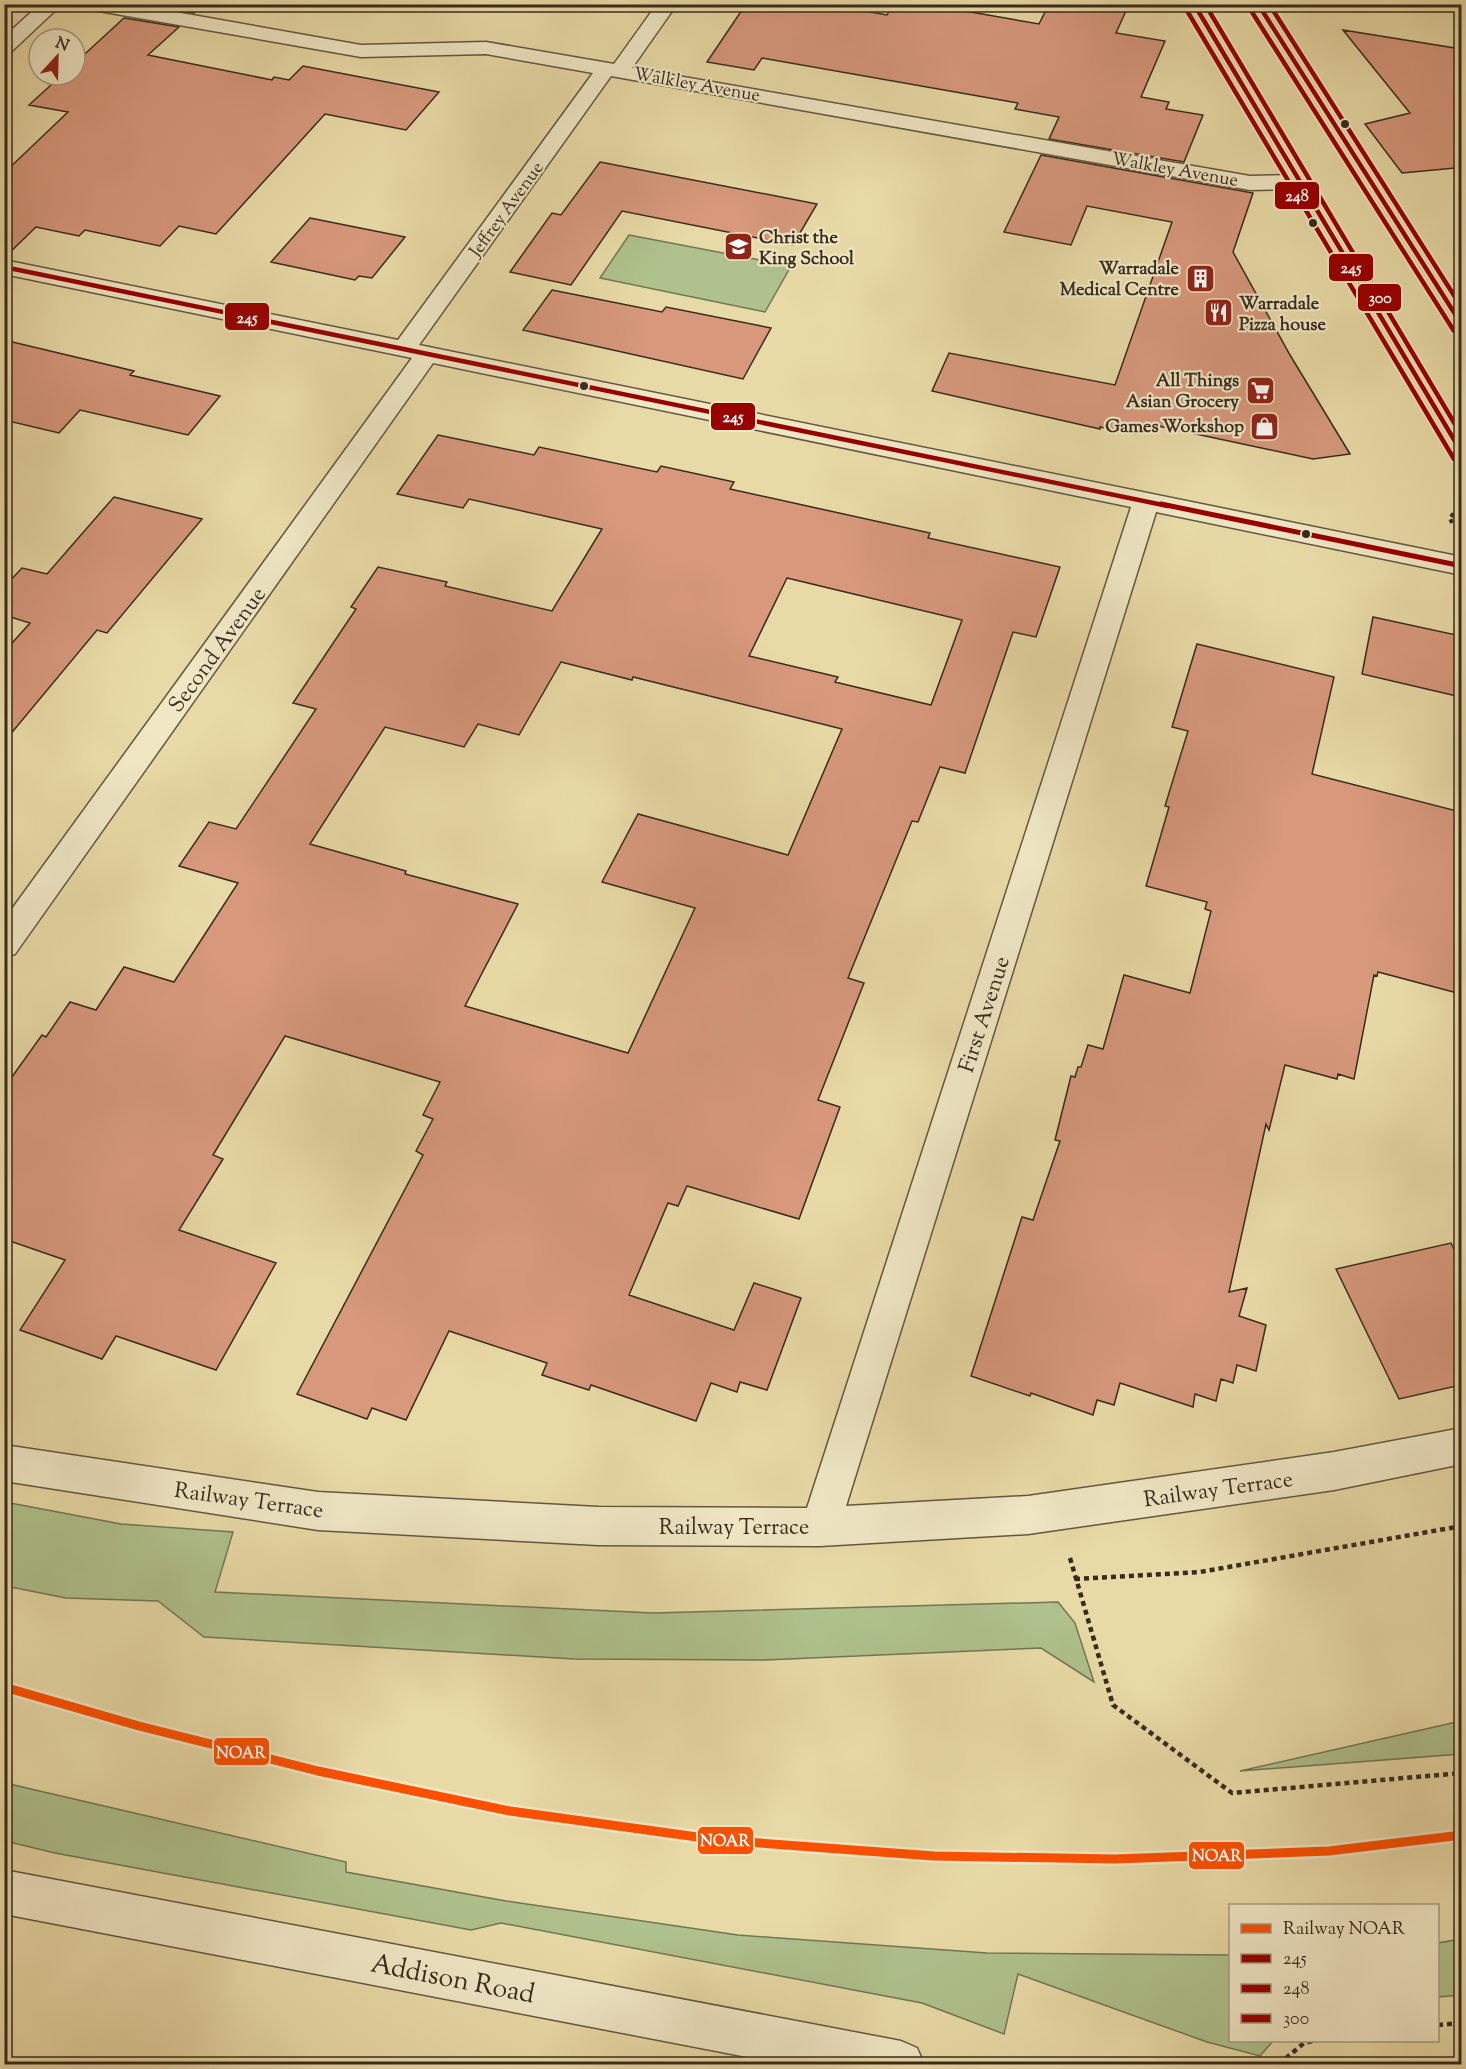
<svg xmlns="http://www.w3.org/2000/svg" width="1466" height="2069" font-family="'Sorts Mill Goudy',serif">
  <rect width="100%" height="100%" fill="#e8daa6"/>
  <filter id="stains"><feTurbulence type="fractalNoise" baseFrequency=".00333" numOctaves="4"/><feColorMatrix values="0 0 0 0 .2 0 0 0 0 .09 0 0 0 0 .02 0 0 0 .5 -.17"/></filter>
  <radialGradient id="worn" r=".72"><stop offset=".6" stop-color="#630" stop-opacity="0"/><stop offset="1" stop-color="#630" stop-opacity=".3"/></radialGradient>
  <path fill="#afc18c" stroke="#737656" stroke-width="1.5" d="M629,235L791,266L765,312L600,278Z
    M5,1502L121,1524L233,1532L215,1592L653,1613L1058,1602L1075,1623L1094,1682L1041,1648L765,1660L574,1659L204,1637L158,1601L66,1598L5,1586Z
    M1461,1721V1754L1240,1771Z
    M5,1783L346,1862V1872L506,1901L738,1935L987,1953L1230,1955V2040L1273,2041L1260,2056L1207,2042L1018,1974L1004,2034L922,2003L501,1923L471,1930L55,1853L5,1841Z
    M1461,1939V1995L1438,1997V1943Z
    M1441,2059L1450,2064H1343Z"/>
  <path fill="#d7987c" stroke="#372b1f" stroke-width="1.5" fill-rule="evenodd" d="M146,4H203L194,13Z
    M746,4H825L887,15L893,4H925L1039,24L1049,4H1129L1116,33L1165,41L1141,97L1169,102L1166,109L1203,115L1184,162L1049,139L1059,117L1015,109L1018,103L762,58L754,70L707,62Z
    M124,18L179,27L148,55L272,80L274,77L289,80L303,66L439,92L406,130L325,114L216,234L179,226L160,246L85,230L79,236L36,227L4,258V173L68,112L29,105L62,75H75V63Z
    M1343,30L1461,49V175L1455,168L1402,173L1365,124L1410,113Z
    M1041,155L1253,193L1233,252L1290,355L1350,454L1313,459L1149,424V426L1139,425L1136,434L1100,427V429L932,391L949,353L1115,385L1172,222L1087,206L1071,245L1004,232Z
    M600,162L817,204L793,245L622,211L571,285L510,272L552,213L561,215Z
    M310,218L405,237L372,278L359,276L355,280L271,262Z
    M552,290L662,312L666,307L771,328L743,379L523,330Z
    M4,340L134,371L130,375L220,396L188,435L80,410L59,433L4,420Z
    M438,435L534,455L539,447L657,472L661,466L734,482L730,489L930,533L928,538L1060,567L1036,637L1013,632L965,773L940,767L918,822L912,821L848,978L864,983L818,1100L840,1107L799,1219L687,1186L678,1206L668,1203L629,1295L734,1330L754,1283L801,1298L767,1390L740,1382L737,1392L711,1383L696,1421L591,1385L589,1390L542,1375L547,1363L449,1331L406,1420L372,1408L367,1419L297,1394L423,1155L416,1151L433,1119L423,1115L440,1082L285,1036L213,1155L223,1159L179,1230L276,1263L216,1370L116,1336L102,1359L20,1330L65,1260L4,1239V1088L42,1035L46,1037L70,1002L96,1010L124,967L174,982L238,883L179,866L209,822L236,829L316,709L293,703L356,609L351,607L378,567L447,582L445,586L552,611L602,529L469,499L463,508L397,494ZM787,578L962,620L931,705L835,682L838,677L749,656ZM561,662L632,680L633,677L842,729L788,855L638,814L602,882L695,908L628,1053L465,1006L518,904L405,874L406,871L310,844L385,727L464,747L478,724L519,735Z
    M114,497L202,519L107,633L97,630L4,742V652L30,623L4,615V587L22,568L47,574Z
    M1373,617L1461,636V697L1362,674Z
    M1197,644L1334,677L1312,774L1461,812V994L1378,972L1377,976L1374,975L1354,1079L1338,1074L1337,1079L1285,1065L1269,1130L1266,1124L1229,1292L1247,1288L1239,1316L1266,1325L1256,1371L1237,1365L1233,1383L1221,1379L1216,1401L1195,1394L1193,1407L1120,1383L1114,1405L1097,1400L1093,1415L1031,1393L1030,1396L971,1376L1022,1217L1033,1220L1060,1141L1055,1140L1071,1076L1075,1077L1078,1067H1081L1088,1045L1103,1049L1124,975L1190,993L1211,911L1205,909L1207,902L1146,886L1169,807L1165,806L1188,731L1172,727Z
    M1451,1243L1461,1263V1385L1399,1399L1336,1269Z"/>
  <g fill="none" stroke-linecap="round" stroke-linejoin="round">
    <defs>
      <path id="minor" d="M40,4H62L11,52L4,54V37Z
        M83,4H130L361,45L486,42L614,64L657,4H677L632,68L1250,176L1299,175L1307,177L1310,182L1307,187L1299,189L1250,190L611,76L419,345L1462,557V575L1156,512L846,1506L1028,1496L1334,1452L1462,1428V1464L1334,1490L1028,1534L820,1546L598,1545L318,1530L4,1481V1445L318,1492L598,1507L807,1508L1131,507L433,363L15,954L4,957V920L412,358L4,274V260L398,340L593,73L486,54L361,57L93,10L86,8Z
        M4,1870L901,2041L917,2048L924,2064H784L4,1914Z"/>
      <path id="major" d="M1184,4H1204L1462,432V462L1453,460L1449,454Z
        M1248,4H1268L1462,307V333L1454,331L1450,326Z"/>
    </defs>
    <use href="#minor" stroke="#635741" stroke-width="3"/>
    <use href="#major" stroke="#372b1f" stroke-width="3"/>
    <path stroke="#372b1f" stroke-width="2" stroke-dasharray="3 2" stroke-linecap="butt" d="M1460,506L1462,503"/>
    <path stroke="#372b1f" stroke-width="4" stroke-dasharray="4 3" stroke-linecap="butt" d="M1452,523L1450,518L1461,504"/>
    <path stroke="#372b1f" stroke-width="4.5" stroke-dasharray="5 4" stroke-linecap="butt" d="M1070,1558L1113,1705L1232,1793L1462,1773
      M1075,1579L1200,1572L1462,1526
      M1438,2025L1462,2023
      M1279,2064L1304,2043L1317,2040"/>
    <use href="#minor" fill="#f0e7c5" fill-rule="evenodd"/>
    <use href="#major" fill="#e8daa6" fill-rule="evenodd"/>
    <defs>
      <path id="bus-1-far1" d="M1194,4L1462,453
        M1258,4L1462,325
        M4,267L1168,506"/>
      <path id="bus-1" d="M1161,504L1462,566"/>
      <path id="bus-2" d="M1186,9L1454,459
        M1250,9L1454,331"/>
      <path id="bus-3" d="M1205,4L1462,436
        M1269,4L1462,308"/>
    </defs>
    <use href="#bus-1-far1" stroke="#f0e7c5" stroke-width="8"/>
    <use href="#bus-1" stroke="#f0e7c5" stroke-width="9"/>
    <use href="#bus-2" stroke="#f0e7c5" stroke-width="8"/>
    <use href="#bus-3" stroke="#f0e7c5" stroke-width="8"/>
    <use href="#bus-1-far1" stroke="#900" stroke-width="4.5"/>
    <use href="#bus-1" stroke="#900" stroke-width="5"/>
    <use href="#bus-2" stroke="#900" stroke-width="4.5"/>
    <use href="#bus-3" stroke="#900" stroke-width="4.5"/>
    <defs>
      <path id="rail-1" d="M4,1687L139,1726L318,1771L510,1811L719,1840L934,1856L1115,1859L1329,1851L1462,1835"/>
    </defs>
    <use href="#rail-1" stroke="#f0e7c5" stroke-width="14"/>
    <use href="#rail-1" stroke="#fe5000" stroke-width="9"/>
  </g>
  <defs>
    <symbol id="school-square" viewBox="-11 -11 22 22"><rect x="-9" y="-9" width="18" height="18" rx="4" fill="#8f2418" stroke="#f0e7c5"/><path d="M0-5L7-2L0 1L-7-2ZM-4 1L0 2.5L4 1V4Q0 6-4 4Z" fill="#fff"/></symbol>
    <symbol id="building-square" viewBox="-11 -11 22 22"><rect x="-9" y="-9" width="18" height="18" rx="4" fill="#8f2418" stroke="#f0e7c5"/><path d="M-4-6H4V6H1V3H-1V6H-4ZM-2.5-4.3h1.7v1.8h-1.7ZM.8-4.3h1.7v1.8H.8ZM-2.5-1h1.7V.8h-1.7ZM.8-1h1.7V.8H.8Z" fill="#fff"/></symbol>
    <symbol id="restaurant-square" viewBox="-11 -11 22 22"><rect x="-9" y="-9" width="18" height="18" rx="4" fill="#8f2418" stroke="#f0e7c5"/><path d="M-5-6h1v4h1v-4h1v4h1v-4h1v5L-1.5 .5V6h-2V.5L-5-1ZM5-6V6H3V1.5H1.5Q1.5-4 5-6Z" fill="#fff"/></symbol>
    <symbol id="supermarket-square" viewBox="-11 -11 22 22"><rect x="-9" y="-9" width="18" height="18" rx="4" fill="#8f2418" stroke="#f0e7c5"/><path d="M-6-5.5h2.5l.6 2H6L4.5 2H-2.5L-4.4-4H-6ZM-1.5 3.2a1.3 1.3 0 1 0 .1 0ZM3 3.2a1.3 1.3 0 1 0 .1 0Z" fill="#fff"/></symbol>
    <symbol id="shop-square" viewBox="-11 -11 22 22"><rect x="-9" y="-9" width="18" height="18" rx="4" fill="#8f2418" stroke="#f0e7c5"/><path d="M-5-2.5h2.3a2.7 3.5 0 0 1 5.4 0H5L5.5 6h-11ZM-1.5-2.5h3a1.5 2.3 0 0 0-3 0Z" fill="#fff"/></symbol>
  </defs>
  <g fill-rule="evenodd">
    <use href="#school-square" x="722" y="230" width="33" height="33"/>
    <use href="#building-square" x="1184" y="262" width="33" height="33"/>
    <use href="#restaurant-square" x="1202" y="296" width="33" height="33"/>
    <use href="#supermarket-square" x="1244" y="374" width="33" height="33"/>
    <use href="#shop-square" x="1248" y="410" width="33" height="33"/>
  </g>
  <g fill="#372b1f" stroke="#f0e7c5" stroke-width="2">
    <circle cx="1345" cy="124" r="5"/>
    <circle cx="1313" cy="223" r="5"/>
    <circle cx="584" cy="386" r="5"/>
    <circle cx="1306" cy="534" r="5"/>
  </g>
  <g text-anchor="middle" stroke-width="4.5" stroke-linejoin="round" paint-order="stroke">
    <g font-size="18" fill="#372b1f" stroke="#f0e7c5">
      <text transform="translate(697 84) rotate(10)" y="6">Walkley Avenue</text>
      <text transform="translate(1175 169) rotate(10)" y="6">Walkley Avenue</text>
      <text transform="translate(506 209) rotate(-54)" y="6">Jeffrey Avenue</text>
    </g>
    <g font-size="18" font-weight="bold" fill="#372b1f" stroke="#f0e7c5" text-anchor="end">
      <text x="759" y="243" text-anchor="start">Christ the<tspan x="759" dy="21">King School</tspan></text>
      <text x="1179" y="274">Warradale<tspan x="1179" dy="21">Medical Centre</tspan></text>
      <text x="1239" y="309" text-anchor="start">Warradale<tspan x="1239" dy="21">Pizza house</tspan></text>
      <text x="1239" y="386">All Things<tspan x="1239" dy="21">Asian Grocery</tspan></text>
      <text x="1244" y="432">Games Workshop</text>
    </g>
    <g font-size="22" fill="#372b1f" stroke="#f0e7c5">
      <text transform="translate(216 649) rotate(-54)" y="8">Second Avenue</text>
      <text transform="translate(983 1014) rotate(-72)" y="8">First Avenue</text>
      <text transform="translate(1218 1488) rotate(-8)" y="8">Railway Terrace</text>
      <text transform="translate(249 1499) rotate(8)" y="8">Railway Terrace</text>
      <text x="734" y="1534">Railway Terrace</text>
    </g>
    <g font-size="27" fill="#372b1f" stroke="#f0e7c5">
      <text transform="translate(453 1978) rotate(11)" y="9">Addison Road</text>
    </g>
  </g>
  <g stroke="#f0e7c5" stroke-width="2">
    <rect x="1274" y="181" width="46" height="29" rx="6" fill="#900"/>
    <rect x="1328" y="253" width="46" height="29" rx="6" fill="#900"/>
    <rect x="1357" y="283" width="45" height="29" rx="6" fill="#900"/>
    <rect x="224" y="302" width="46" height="29" rx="6" fill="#900"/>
    <rect x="710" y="402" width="46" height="29" rx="6" fill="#900"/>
    <rect x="213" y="1737" width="57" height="29" rx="6" fill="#fe5000"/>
    <rect x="697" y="1826" width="57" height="29" rx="6" fill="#fe5000"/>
    <rect x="1188" y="1841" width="57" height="29" rx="6" fill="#fe5000"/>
  </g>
  <g font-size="16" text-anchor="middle" font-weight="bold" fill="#fff">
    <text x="1297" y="201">248</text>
    <text x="1351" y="273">245</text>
    <text x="1380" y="303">300</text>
    <text x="247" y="323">245</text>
    <text x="733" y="422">245</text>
    <text x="241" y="1758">NOAR</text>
    <text x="725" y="1846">NOAR</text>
    <text x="1217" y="1861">NOAR</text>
  </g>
  <rect width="1466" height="2069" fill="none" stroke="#e8daa6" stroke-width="24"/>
  <rect x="6" y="6" width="1454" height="2057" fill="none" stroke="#372b1f" stroke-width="3"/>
  <rect x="12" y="12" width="1442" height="2045" fill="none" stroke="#372b1f" stroke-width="1.5"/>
  <rect x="1229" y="1904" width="210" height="138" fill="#f0e7c5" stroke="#a69c83" stroke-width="1.5"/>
  <rect x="1241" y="1924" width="30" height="9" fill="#fe5000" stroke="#a69c83" stroke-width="1.5"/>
  <text x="1283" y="1934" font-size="18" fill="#372b1f">Railway NOAR</text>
  <rect x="1241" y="1954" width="30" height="9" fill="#990000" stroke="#a69c83" stroke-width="1.5"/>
  <text x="1283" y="1964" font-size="18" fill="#372b1f">245</text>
  <rect x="1241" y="1984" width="30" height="9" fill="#990000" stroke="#a69c83" stroke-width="1.5"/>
  <text x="1283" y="1994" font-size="18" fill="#372b1f">248</text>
  <rect x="1241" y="2014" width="30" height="9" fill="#990000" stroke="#a69c83" stroke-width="1.5"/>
  <text x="1283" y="2024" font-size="18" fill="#372b1f">300</text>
  <g transform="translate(57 57) rotate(22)"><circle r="28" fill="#f0e7c5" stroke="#a69c83" stroke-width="1.5"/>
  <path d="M0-4.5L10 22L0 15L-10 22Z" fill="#8f2418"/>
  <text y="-9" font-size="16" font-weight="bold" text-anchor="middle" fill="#372b1f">N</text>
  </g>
  <rect width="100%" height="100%" filter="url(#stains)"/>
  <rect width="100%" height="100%" fill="url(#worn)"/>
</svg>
